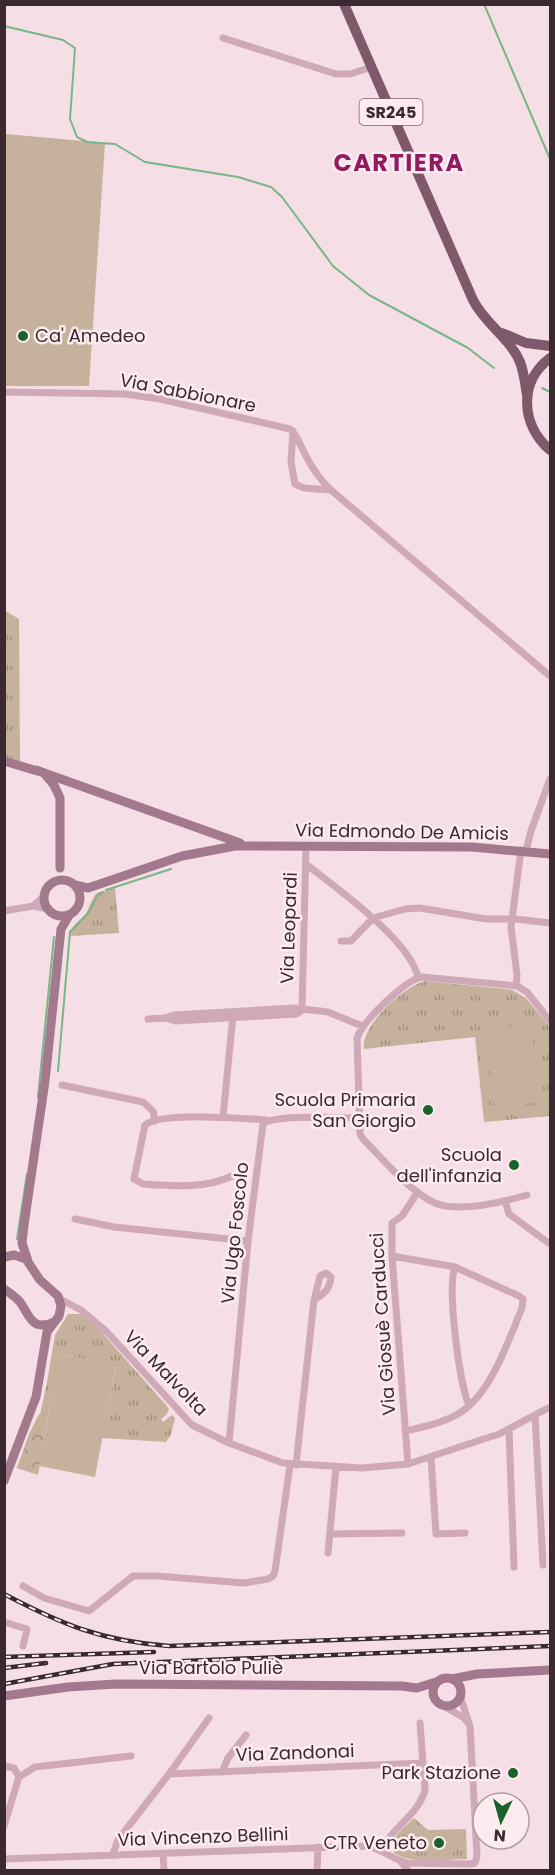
<svg xmlns="http://www.w3.org/2000/svg" width="555" height="1875" font-family="Poppins,sans-serif">
  <defs>
    <pattern id="grass-tufts" width="24" height="20" patternUnits="userSpaceOnUse" patternTransform="scale(1.5)"><rect width="24" height="20" fill="#c6b29c"/><path d="M3 7l-1-3M5 7V3M7 7l1-3M15 17l-1-3M17 17v-4M19 17l1-3" fill="none" stroke="#a29180"/></pattern>
    <pattern id="forest-crowns" width="20" height="18" patternUnits="userSpaceOnUse" patternTransform="scale(1.5)"><rect width="20" height="18" fill="#c6b29c"/><path d="M2 6a3 3 0 1 1 6 0M12 15a3 3 0 1 1 6 0" fill="none" stroke="#a29180"/></pattern>
  </defs>
  <rect width="100%" height="100%" fill="#f5dee5"/>
  <path fill="url(#grass-tufts)" d="M4,610L19,619L20,762L5,757Z
    M115,887L119,933L71,936C71,923 79,923 85,915C89,909 91,901 95,895Z
    M425,981L505,989L512,990L526,998L550,1027V1116L484,1122L475,1037L364,1049C360,1026 404,986 425,981Z
    M68,1314H79L89,1318L166,1405L169,1409L167,1414L161,1419L163,1422L172,1415L175,1418L171,1435L166,1442L102,1438L116,1366L61,1354L48,1417L40,1415L47,1382L55,1335Z
    M414,1818L428,1830L466,1829L467,1859C445,1859 413,1865 394,1853C389,1837 404,1828 414,1818Z"/>
  <path fill="url(#forest-crowns)" d="M39,1414L48,1417L38,1475L17,1468L29,1434Z"/>
  <path fill="#c6b29c" d="M6,134L105,143L89,386H5L4,170Z
    M531,1024L539,1102L494,1107L485,1029Z
    M60,1354L116,1365L95,1477L39,1466Z
    M455,1835V1852L423,1853V1836Z"/>
  <g fill="none" stroke-linecap="round" stroke-linejoin="round">
    <path stroke="#7ab587" stroke-width="2" d="M484,4L550,159
      M4,26L63,40L75,48L70,119L77,137L87,142L115,144L145,162L238,177L271,187L282,197L333,266L369,295L468,348L494,368
      M542,388L550,392
      M106,890L171,869
      M58,1071L70,932L89,912L98,894L103,892
      M38,1097L54,937
      M17,1239L27,1174"/>
    <path stroke="#cfa9b7" stroke-width="7" d="M223,38L336,74H350L372,67
      M4,392L125,394L160,399L290,429C298,436 300,445 305,454C312,468 320,480 331,490L550,676
      M293,431L291,462L295,484L304,488L331,490
      M526,850L531,831L550,779
      M306,864C336,888 409,939 418,977
      M33,906L44,896
      M4,911L33,906L48,909
      M341,941H351L373,918L405,909L420,908L486,919H516L550,923
      M516,986L517,975L511,927L521,850
      M302,1010L306,847
      M165,1018L175,1021L297,1014L302,1010
      M148,1019L165,1018L174,1015L294,1008L328,1012L362,1026
      M62,1085L143,1102L153,1111L155,1121
      M223,1117L233,1015
      M232,1176C205,1189 172,1186 143,1184L134,1179L145,1125C161,1112 244,1118 266,1120
      M527,1195C503,1202 459,1213 435,1203C411,1193 382,1158 363,1139L360,1134L357,1038C362,1022 405,980 422,977L517,986L527,992L550,1021
      M505,1201L509,1214L550,1244
      M75,1219L114,1227L248,1241
      M392,1256L455,1267L519,1296L523,1299L522,1308C508,1341 491,1395 458,1414C442,1423 423,1427 405,1431
      M455,1267C447,1288 459,1383 469,1405
      M60,1299L81,1310L107,1332L192,1425L229,1443L283,1463L362,1468L408,1464L499,1434L550,1407
      M535,1415L543,1565
      M509,1429L514,1567
      M229,1443L248,1241L263,1124C273,1114 340,1118 358,1118
      M431,1457L436,1534L465,1533
      M408,1464L392,1256V1223L402,1216L417,1193
      M296,1465L314,1300C324,1294 330,1289 331,1277L326,1273L320,1276L314,1300
      M330,1534L402,1533
      M328,1553L336,1467
      M23,1586L44,1598L89,1611L133,1576H157L244,1583L268,1579L273,1576L275,1571L290,1465
      M4,1622L27,1629L23,1646
      M444,1706L464,1718L469,1724
      M4,1766L14,1768L19,1777
      M222,1772L228,1758L246,1735
      M169,1774L209,1718
      M4,1826L19,1777L35,1767L131,1756
      M382,1851C391,1827 418,1816 425,1790L420,1723
      M163,1854L164,1870
      M112,1856L118,1840L169,1774L423,1763
      M4,1859L366,1846C382,1848 392,1860 408,1863L469,1864L475,1863L477,1856L470,1726L460,1696
      M400,1861L408,1870
      M317,1870L318,1847"/>
    <path stroke="#a37a8d" stroke-width="9" d="M4,761L44,773L54,785L60,798V868
      M36,770L240,843
      M44 898a18 18 0 1 1 36 0a18 18 0 1 1-36 0Z
      M75,885L88,888L182,856L235,846L472,847L550,854
      M4,1257L14,1255L26,1259L40,1280L58,1296L61,1306L59,1316L47,1332L36,1397L4,1481
      M28,1261L22,1243L24,1225L45,1081L61,929L70,914
      M4,1289C10,1293 16,1297 20,1302C30,1316 32,1332 54,1322
      M433 1692a14 14 0 1 1 28 0a14 14 0 1 1-28 0Z
      M452,1679L477,1674L550,1670
      M4,1696L68,1687L116,1684L402,1686L417,1688L436,1682"/>
    <path stroke="#7e596b" stroke-width="10" d="M344,4L473,300C485,324 510,338 520,362C524,372 525,384 527,395
      M502,333L526,343L550,346
      M550,358C518,382 521,425 550,450"/>
    <defs>
      <path id="rail" d="M4,1594C63,1625 102,1641 169,1646L550,1632
        M4,1657L154,1652
        M4,1668L46,1663
        M4,1684L113,1664L550,1646"/>
    </defs>
    <use href="#rail" stroke="#3b2932" stroke-width="4.5"/>
    <use href="#rail" stroke="#fcecf0" stroke-width="2" stroke-dasharray="7" stroke-linecap="butt"/>
  </g>
  <g fill="#1a612b" stroke="#fcecf0" stroke-width="2">
    <circle cx="23" cy="336" r="6"/>
    <circle cx="428" cy="1110" r="6"/>
    <circle cx="514" cy="1165" r="6"/>
    <circle cx="513" cy="1773" r="6"/>
    <circle cx="439" cy="1843" r="6"/>
  </g>
  <g text-anchor="middle" stroke-width="5" stroke-linejoin="round" paint-order="stroke">
    <rect fill="#fcecf0" stroke="#75646b" stroke-width="1.5" x="359.5" y="99" width="63" height="26" rx="4.5"/>
    <g font-size="16" font-weight="bold" fill="#3b2932">
      <text x="391" y="118">SR245</text>
    </g>
    <g font-size="18" fill="#3b2932" stroke="#fcecf0" text-anchor="end">
      <text x="35" y="342" text-anchor="start">Ca' Amedeo</text>
      <text x="416" y="1106">Scuola Primaria<tspan x="416" dy="21">San Giorgio</tspan></text>
      <text x="502" y="1161">Scuola<tspan x="502" dy="21">dell'infanzia</tspan></text>
      <text x="501" y="1779">Park Stazione</text>
      <text x="427" y="1849">CTR Veneto</text>
    </g>
    <g font-size="18" fill="#3b2932" stroke="#fcecf0">
      <text transform="translate(188 393) rotate(11)" y="6">Via Sabbionare</text>
      <text transform="translate(402 832) rotate(1)" y="6">Via Edmondo De Amicis</text>
      <text transform="translate(289 928) rotate(-88)" y="6">Via Leopardi</text>
      <text transform="translate(235 1233) rotate(-84)" y="6">Via Ugo Foscolo</text>
      <text transform="translate(383 1324) rotate(-94)" y="6">Via Giosuè Carducci</text>
      <text transform="translate(166 1373) rotate(46)" y="6">Via Malvolta</text>
      <text x="211" y="1674">Via Bartolo Puliè</text>
      <text transform="translate(295 1753) rotate(-2)" y="6">Via Zandonai</text>
      <text transform="translate(203 1837) rotate(-2)" y="6">Via Vincenzo Bellini</text>
    </g>
    <g font-size="24" font-weight="bold" letter-spacing="1.5" fill="#921a60" stroke="#fcecf0">
      <text x="399" y="171">CARTIERA</text>
    </g>
  </g>
  <rect width="555" height="1875" fill="none" stroke="#3b2932" stroke-width="12"/>
  <g transform="translate(501 1821) rotate(185)"><circle r="28" fill="#fcecf0" stroke="#af9ea4" stroke-width="1.5"/>
  <path d="M0-4.5L10 22L0 15L-10 22Z" fill="#1a612b"/>
  <text y="-9" font-size="16" font-weight="bold" text-anchor="middle" fill="#3b2932">N</text>
  </g>
</svg>
